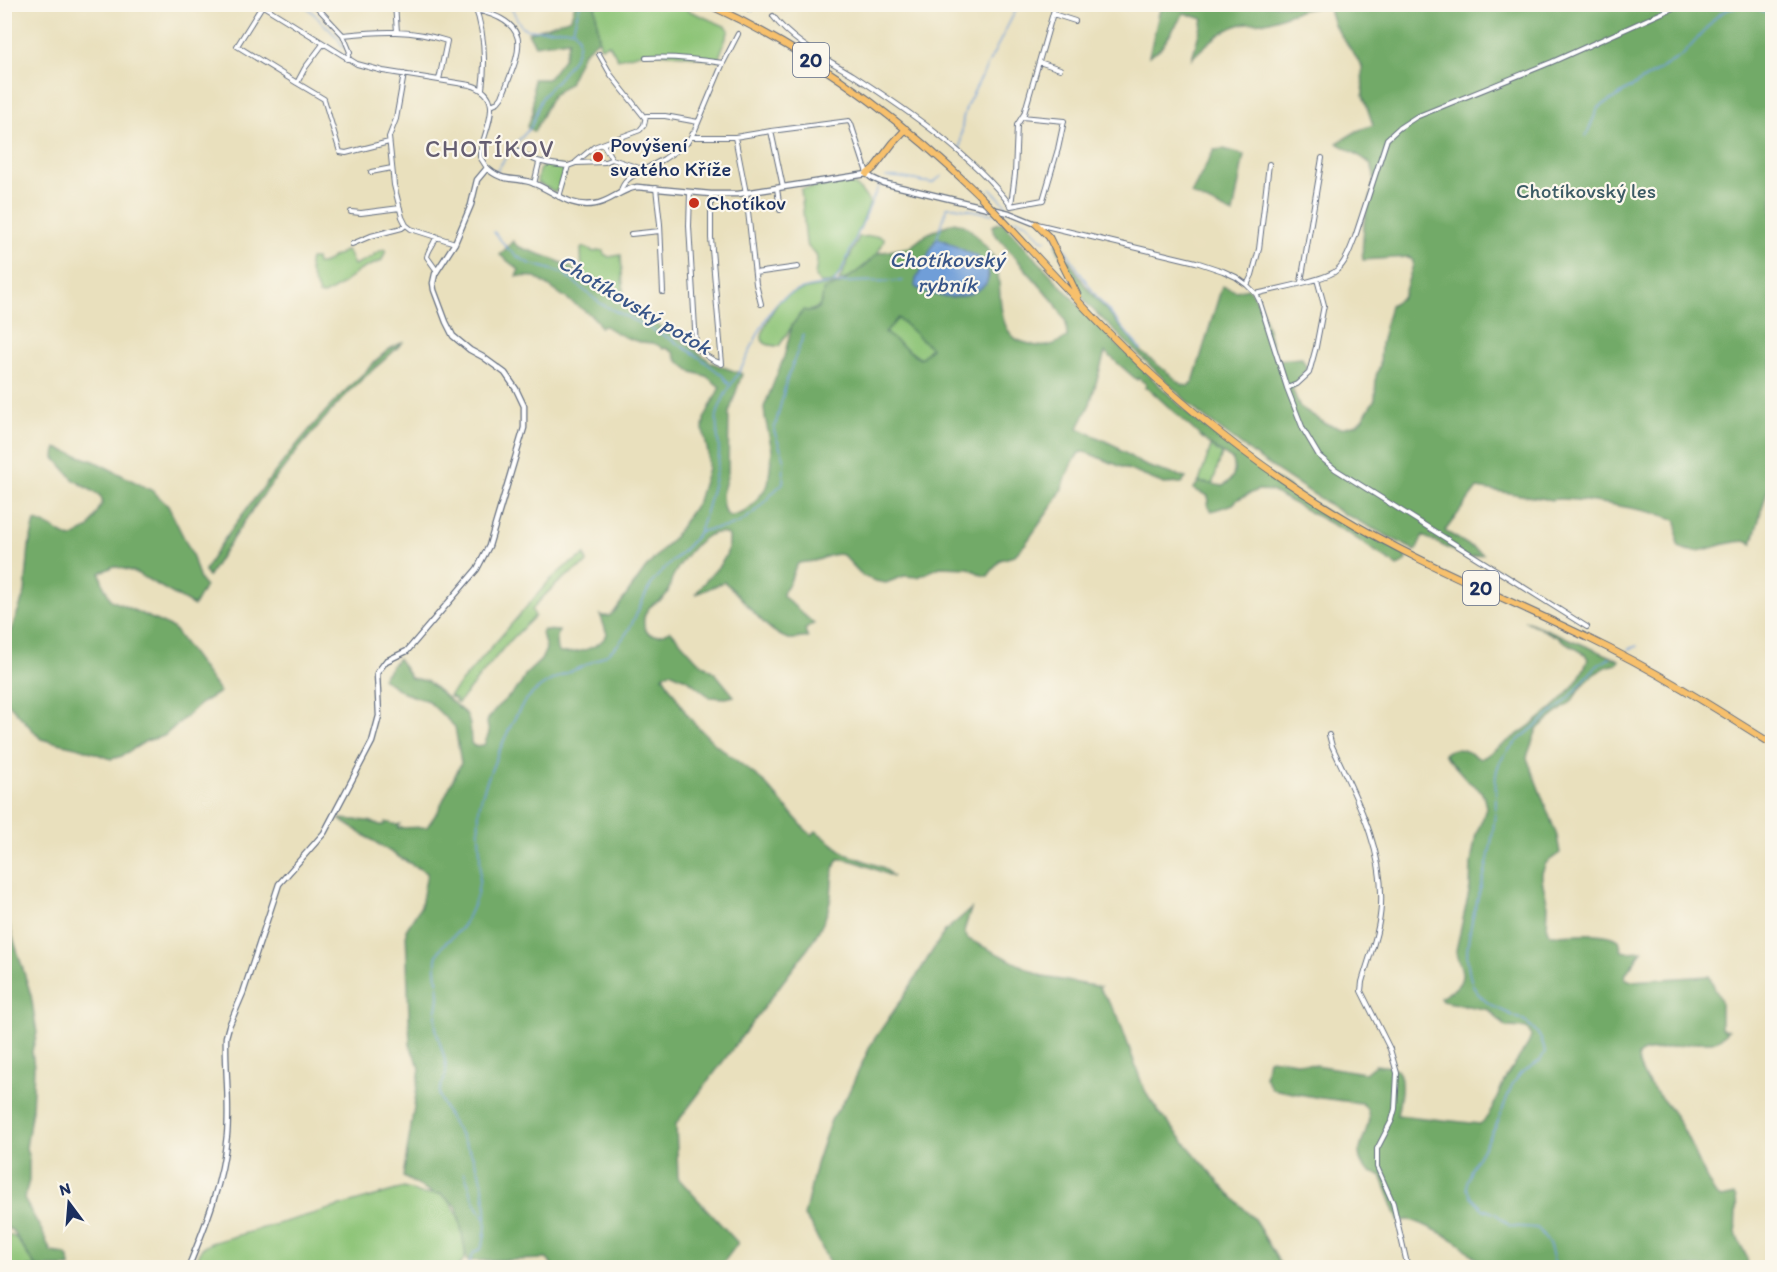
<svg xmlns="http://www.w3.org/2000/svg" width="1777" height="1272" font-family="Itim,sans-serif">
  <rect width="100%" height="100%" fill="#fbf7ec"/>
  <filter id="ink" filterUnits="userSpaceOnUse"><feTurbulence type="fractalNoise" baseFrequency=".0167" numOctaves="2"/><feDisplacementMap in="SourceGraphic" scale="12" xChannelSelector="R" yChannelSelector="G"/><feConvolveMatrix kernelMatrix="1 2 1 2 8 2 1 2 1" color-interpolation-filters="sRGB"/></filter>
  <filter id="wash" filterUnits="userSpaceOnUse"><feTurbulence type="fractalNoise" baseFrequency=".008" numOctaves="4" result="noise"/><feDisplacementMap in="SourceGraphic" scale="24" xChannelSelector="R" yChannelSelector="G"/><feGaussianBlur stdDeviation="1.35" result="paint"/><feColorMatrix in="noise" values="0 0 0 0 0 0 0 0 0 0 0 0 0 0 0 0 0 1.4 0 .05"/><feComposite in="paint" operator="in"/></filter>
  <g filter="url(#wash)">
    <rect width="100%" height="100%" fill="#e9e0bd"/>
    <path fill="#8dc477" stroke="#547a6a" stroke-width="1.5" d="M595,5H676L727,27L729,30L718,60L683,55L644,52L618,59L609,44L602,47L600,46Z
      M544,165L562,166L565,169L559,188L555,192L537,182L539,170Z
      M845,183C858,183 863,194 870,203L847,260L835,281L829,283H820L815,277C815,271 819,260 816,255C812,249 808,249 806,243L801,189Z
      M878,236L884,238C883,253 852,279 839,281L859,237Z
      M583,247L594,252L600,250L603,251L604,254L609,257L621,255L624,305H622L616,296L592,285L582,277L581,249Z
      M384,249L386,250L382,260C374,265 364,267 356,273C345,282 336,290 323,295L319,294C315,283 306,269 310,259H316L317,264C326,265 327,260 333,257C338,254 342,253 347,250L354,265L374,256V254Z
      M838,283L840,284L827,288C821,307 819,309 800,314L779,346C757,346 760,336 767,322C771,314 776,303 783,298C799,287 819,288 838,283Z
      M898,318L931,347L921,359L885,333Z
      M1211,446L1222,454L1212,485L1199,482Z
      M585,555L587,563C565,576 547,590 532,610L535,616L506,645L458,703L455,701L456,699L449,696L549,581L566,566Z
      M403,1188C409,1189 415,1192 421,1194C429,1195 437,1191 444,1196C457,1204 471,1247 463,1261C462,1263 459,1266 457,1267L193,1268L202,1248L211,1243Z
      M10,1235L16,1238L36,1267H5L4,1240Z"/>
    <path fill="#72aa68" stroke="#466c63" stroke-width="1.5" fill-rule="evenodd" d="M575,4L595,5L599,39L583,53L569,83L552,96L534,132L527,127L533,113V79H548L564,58L569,40L535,45L528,33L571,18Z
      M1161,5H1772V474L1752,544L1749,541C1741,541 1733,542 1725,544C1708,548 1696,556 1679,547C1674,538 1679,530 1677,521C1665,512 1565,495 1552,500L1477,488L1445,531L1483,554L1468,558L1423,536L1416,551L1339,511L1264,462L1200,414L1088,305L1078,290L1056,246L1057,242L1084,284L1144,354L1183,385L1188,386L1193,382L1222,286L1236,291L1248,288C1264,304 1270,339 1276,360L1302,358L1307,368L1292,389L1300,407L1326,424L1341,428L1357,424L1363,418L1375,399L1376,376L1380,365L1381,344L1390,305L1403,297L1413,265V261L1409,257L1363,260C1361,248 1364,235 1364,223C1366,207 1382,176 1369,163C1362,156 1346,149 1337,143L1357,131L1373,125L1363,95L1362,66L1334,25L1329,9C1308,5 1290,14 1270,21C1263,23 1254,22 1247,23C1225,26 1207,44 1192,58L1203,19L1184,13L1160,49L1149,56Z
      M1224,149L1244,155L1233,214L1191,194L1214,150Z
      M954,222C965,224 972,230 980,240C984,245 991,252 994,258C1004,280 994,322 1015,338C1019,342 1028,343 1033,345C1045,349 1057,344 1067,337L1066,322L1055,303L994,233L992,226L1002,222L1098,326L1195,420L1260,469L1335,517L1404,553L1406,559L1402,564L1397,566L1348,533L1271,491L1258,490L1238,499L1233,504L1212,511L1208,507L1207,503L1209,502L1208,496L1193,489L1199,482L1223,486C1234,479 1236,472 1233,460L1211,446L1148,388H1145L1146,384L1138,378L1137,380L1105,352L1090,404L1078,428L1118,447L1119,450C1127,453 1133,459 1140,463C1154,470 1171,473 1186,478L1182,483L1164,484L1090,454L1084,452L1079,453L1071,465L1061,491L1052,506L1026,543L1014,556L1000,560L988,576H984L969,568L940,567L918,577L904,576L886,583L875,581L863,576L843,555C832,552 824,559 814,561C809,562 804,562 799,563C793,569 793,575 790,582C787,588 783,589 783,596L814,624L811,625L805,630L808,638C801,637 795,640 789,639C765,633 743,596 724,582L696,594C707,573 731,565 729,536C707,521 681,561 672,578C670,583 670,590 666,595C661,602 653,602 648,609C641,619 642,637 658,635C662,635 667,632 671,631L696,659L716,674L734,696L726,698L710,697L688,680L670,672L665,674L663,676L686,713L693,722L715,744L763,781L806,830L812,835L816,831L846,854L884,868L893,877C878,871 853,858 838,859C830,871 833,889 830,902C827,919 818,932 809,947L676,1124L678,1178L738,1243L720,1267L607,1268L605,1265L598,1268H554L547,1259L467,1261L457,1207L441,1194H434L403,1177L420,1068L410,1046L406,930L421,906L427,873L397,856L339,819L369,821L380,825H384L386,822L397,825L400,824L398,828L427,827L438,811L461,763L455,727L428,701L404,693L382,678L398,658L411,678L427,681L467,715L470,725L471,743L474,746L484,745L489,733L487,723L488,719L497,707L516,690L521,684L525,675L541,660L546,649L542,633L544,630L559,631C556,638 555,645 558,652L561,653C576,653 600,649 607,634L600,614L602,616H609L615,611L645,569L674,537L698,501L708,468V453L703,429L704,419L720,387L706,376L692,372L678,361L673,352L666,348L663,349C654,340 647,344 636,341C625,338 614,332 605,326L600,327L597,321L592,316L535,277L516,276L519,270L500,255L513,241L517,246C534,253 555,258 570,267C579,272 583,280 592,285C601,289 619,293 622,305L624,304L688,344L712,363L742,374L729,413L728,473L722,494L723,506L725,512L730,517L744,512L754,504L768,485L772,450L765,417L764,407L784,357L792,325L804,310C818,316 823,302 823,290L840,284L866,265L878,253L910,247L927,234ZM936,239C946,239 952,246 961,250C967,252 974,254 978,258C1005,279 976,296 953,297C942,297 928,294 917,288L916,280ZM898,318L931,348L920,359L885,333Z
      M402,343C385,361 365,375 348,393C295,449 248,512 208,577L205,573V570C222,540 244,512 266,484C296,444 328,405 366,371C376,361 388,347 402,343Z
      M56,448L94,461L153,491L168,506L192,554L200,580L205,586L194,606L135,572L114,566L100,573L103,584L111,600L173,628L220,692L200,704L164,736L146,741L122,756L111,759L80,748L41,739L5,700V647L25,592L29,546L35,521C54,525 56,533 71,538L89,528L102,503V499L99,495L74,480L55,458Z
      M1524,620L1619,660L1617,664L1608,666L1594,674L1581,687L1571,702L1537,729L1528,754L1527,758L1557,836L1560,853L1546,863L1542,873V880L1548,905L1547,930L1551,935C1569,935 1605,930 1619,940L1622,951L1626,952L1642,951L1626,973L1625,978L1631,981L1709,976L1721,1001V1028L1724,1030H1728L1720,1039L1712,1042H1700L1643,1052L1638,1056C1638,1075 1655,1090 1666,1104C1689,1130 1697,1166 1716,1195L1721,1198L1734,1195L1736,1198C1738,1210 1733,1224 1737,1236C1740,1247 1750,1256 1747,1267L1493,1268C1476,1263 1473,1254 1460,1244C1452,1238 1417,1220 1408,1220C1405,1220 1403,1221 1399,1222L1381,1175C1373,1174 1369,1172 1364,1167C1347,1148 1384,1120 1361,1103L1320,1098L1272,1089L1265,1077L1268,1059L1271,1058L1365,1073L1375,1065C1381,1066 1389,1066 1394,1068C1407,1074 1399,1105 1397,1115L1480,1124C1493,1115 1498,1093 1505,1079C1509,1072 1514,1066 1518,1059C1523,1050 1530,1046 1531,1035L1527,1028L1506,1027L1489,1010L1442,1001L1440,998C1451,991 1466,985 1461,968C1459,961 1456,959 1456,950L1470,888L1471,863L1476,834L1483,818L1486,807L1483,795L1480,790L1469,782L1444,754C1456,744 1468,751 1480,759L1486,756C1523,730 1572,704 1588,659L1585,654L1557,637Z
      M971,909L964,931L968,939L1044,977L1100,987L1099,988L1118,1016L1142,1084L1149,1098L1159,1112L1223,1187L1254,1219L1282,1267H831L812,1227L804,1216L816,1164L824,1140L831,1120L847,1096L871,1044L904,996L945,931Z
      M5,912L31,995L37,1033L32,1051L34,1067L32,1110L26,1148L29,1159V1181L24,1199L42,1231L51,1252L66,1254L69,1258L70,1267H36L12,1230L6,1228L5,1229Z"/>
    <path fill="#709ed8" stroke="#46669b" stroke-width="1.5" d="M938,238L978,257C986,265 991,273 986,284C967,301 939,299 917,288L915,286L916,280L935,241Z"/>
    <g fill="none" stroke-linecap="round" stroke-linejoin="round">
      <path stroke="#709ed8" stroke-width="1.5" d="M304,4L338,38L343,48
        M509,4L521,26L528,30L573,29
        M1586,136L1598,108L1683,55L1717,16C1738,0 1751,6 1772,14
        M960,150L963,118L967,105L1019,4
        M496,172C502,164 507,154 514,145C519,140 525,134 530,128C536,119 536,108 542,98C553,82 593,49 573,29L580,4
        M886,177C897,175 919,182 932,183L942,176
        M991,189L1006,205
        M1015,219L1027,223L1041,239L1047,240
        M494,232L508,249L518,257L528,263L563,273L601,304L667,337L696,355L722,375L729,384
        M1054,236L1058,237L1080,273L1097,297L1141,350
        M937,238L947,207H955L993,214
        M834,282L841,272L879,185
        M698,533C708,528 720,529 731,526C754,518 766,498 783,483L784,458L774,431L787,379L804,334
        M1628,649L1637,646
        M464,1172C471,1188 473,1205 485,1217
        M1555,1265L1550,1246L1541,1232L1537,1228L1510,1226L1496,1214L1483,1209L1473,1199L1467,1188V1181L1472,1167L1496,1126L1512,1085L1521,1073L1540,1061L1545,1052C1538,1008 1487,1020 1472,983C1468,972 1466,955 1468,943C1471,918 1479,896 1485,872C1490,853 1493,834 1495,814C1498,796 1491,777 1501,760C1515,738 1549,718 1568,699C1578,689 1585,677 1595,668C1599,664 1605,661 1610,658
        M467,1268L474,1252L481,1249C486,1237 486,1225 486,1212C485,1189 480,1167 467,1146C457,1129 445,1114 439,1094C440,1085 447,1078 446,1069C446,1055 438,1042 436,1028C434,1018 438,1008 439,997C439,985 435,973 436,960C437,945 457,936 464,924C469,915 474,904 477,895C484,864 477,840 479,811C480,790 511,722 523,704C545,674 581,672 608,653C634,635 637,603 655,579C668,563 688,549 698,533C704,523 720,463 719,451C719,439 715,427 717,415C722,394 737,378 746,359C755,341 763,320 776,304C798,278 870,282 903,281"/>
    </g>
  </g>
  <g filter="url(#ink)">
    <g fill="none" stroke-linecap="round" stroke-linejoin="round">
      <defs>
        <path id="minor" d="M260,4L357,64L383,71L470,85C507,95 485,128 480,153V157L487,168
          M314,4L343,35L350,52L347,59
          M395,4L397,32
          M474,4C485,32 486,60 482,89
          M262,6L237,46L297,83
          M476,10C538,24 518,54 502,97L498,102L491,105
          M750,10L753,4
          M1053,14L1075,21
          M773,16C793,43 825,58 853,75C907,110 973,155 1011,206
          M343,35C380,31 411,29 447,41L439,80
          M323,44L305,68L297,83L324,99L340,152L346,153L389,142
          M599,54L611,75L645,118
          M646,58C672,56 697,59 723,63
          M1039,62L1060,69
          M404,74L396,119L389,137L394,185L402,217L406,225L411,229L455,243
          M771,131L849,121L851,124L867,173
          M692,137H735L771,131L783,187
          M735,137L746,193L756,284L761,304
          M603,144L612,159
          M511,146C532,162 542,163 568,166
          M576,162L594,147L640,130L644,125L646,116H665L698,122
          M371,172L392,168
          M534,184L539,163
          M656,188L660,224L663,292
          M777,188L780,210
          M621,191C623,180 634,175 643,170
          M690,192L689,226L696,346C703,355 711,360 722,364L711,238V194
          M559,197L568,166L576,163L605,162L612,159L639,168H647L664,159L687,143L695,130L723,63L738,34
          M1011,205L1015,174L1017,125L1024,114L1055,6
          M1011,206L1043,200L1058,149L1064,121L1022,117
          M351,212L361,213L400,208
          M1037,224L1196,262L1223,271L1236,277L1247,285L1256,294L1259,300L1287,388L1303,429L1319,456L1335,469L1587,627
          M631,234L660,231
          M436,236C435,244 428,249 427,257L437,271
          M352,244L371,236L402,228L406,225
          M755,273L798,267
          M1301,282L1322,158
          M1247,285L1252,275L1259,249L1269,164
          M1256,294C1273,289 1327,280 1337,270C1346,263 1351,247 1355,237L1387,139L1399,128L1416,117L1552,62L1682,4
          M1287,388L1297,384L1309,373L1316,347L1324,305L1317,279
          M1329,735L1332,746C1355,796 1384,848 1381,905C1380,931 1369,957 1362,982L1361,991L1390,1049L1397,1073L1395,1109L1392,1120L1377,1149V1167L1393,1203L1408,1268"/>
        <path id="tertiary" d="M188,1268C206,1225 223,1181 227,1135C230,1102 225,1070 226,1037L229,1026L243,993L279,884L324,833L372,742L379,716L377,673L386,661L407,651L477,569L489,546L524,428V406L516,389L505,373L483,357L470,350L453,336L446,322L434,290L433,283L435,274L455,243L471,205L477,180L487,168C502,182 512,177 530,182C552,189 569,209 595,204C610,202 621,189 637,187L711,194H738L867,174L872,178L883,183L1009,213L1036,224"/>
        <path id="primary" d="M707,4C809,50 899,117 978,194
          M867,174L874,168L893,143L906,129
          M1001,218C1042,262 1082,307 1125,349C1189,412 1260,468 1337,514C1417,563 1504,597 1588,638C1653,669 1712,706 1772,744
          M1036,224L1049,237L1078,296"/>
      </defs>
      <use href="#minor" stroke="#636d7f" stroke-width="6"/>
      <use href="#tertiary" stroke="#636d7f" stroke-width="7"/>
      <use href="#primary" stroke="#636d7f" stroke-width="8"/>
      <use href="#minor" stroke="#fff" stroke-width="4"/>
      <use href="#tertiary" stroke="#fff" stroke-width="4.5"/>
      <use href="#primary" stroke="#f7c06c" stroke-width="6"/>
      <defs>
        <path id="primary-bridge" d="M978,194L1001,218"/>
      </defs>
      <use href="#primary-bridge" stroke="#636d7f" stroke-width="8" stroke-linecap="butt"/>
      <use href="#primary-bridge" stroke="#f7c06c" stroke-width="6"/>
    </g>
  </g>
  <g fill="#c8321e" stroke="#fbf7ec" stroke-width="2">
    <circle cx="598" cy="157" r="6"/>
    <circle cx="694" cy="203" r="6"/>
  </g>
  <g text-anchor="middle" stroke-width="4.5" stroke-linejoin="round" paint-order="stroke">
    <g fill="#fbf7ec" stroke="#5e6b89" stroke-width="1.5">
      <rect x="793" y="43" width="36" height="34" rx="4.5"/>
      <rect x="1463" y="571" width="36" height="34" rx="4.5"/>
    </g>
    <g font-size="20" font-weight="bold" fill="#1b2f5e">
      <text x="811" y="67">20</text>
      <text x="1481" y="595">20</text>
    </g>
    <g font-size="21" fill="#1b2f5e" stroke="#fbf7ec" text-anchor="start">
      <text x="610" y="152">Povýšení<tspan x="610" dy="24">svatého Kříže</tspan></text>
      <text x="706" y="210">Chotíkov</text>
    </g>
    <g font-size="21" fill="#3d5c66" stroke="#fbf7ec">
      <text x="1586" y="198">Chotíkovský les</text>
    </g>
    <g font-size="22" font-style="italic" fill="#395689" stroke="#fbf7ec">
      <text x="947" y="267">Chotíkovský<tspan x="947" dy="25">rybník</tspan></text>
      <text transform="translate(635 304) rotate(31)" y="8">Chotíkovský potok</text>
    </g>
    <g font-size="24" letter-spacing="1.5" fill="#655e72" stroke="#fbf7ec">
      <text x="490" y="157">CHOTÍKOV</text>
    </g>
  </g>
  <rect width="1777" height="1272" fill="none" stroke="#fbf7ec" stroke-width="24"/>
  <g transform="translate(69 1203) rotate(344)" stroke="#fbf7ec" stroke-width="4.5" paint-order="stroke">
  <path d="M0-4.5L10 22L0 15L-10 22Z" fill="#1b2f5e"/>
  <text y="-9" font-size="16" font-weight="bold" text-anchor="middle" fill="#1b2f5e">N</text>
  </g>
</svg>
